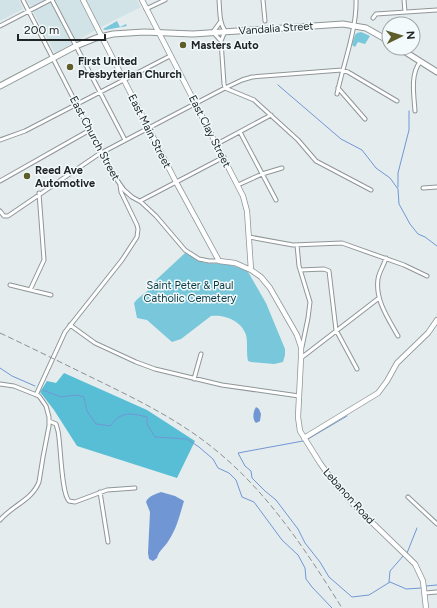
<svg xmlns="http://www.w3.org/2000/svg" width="437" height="608" font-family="Figtree,sans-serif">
  <rect width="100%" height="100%" fill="#e5ecee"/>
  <path fill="#d2e3e7" d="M0,0H19L23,9L0,21Z
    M27,0H137L141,7L101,27L55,53Z"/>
  <path fill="#78c7db" d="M117,21L120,27L126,24L127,26L105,30L103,29Z
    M361,32L370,36L365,44L358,42L355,47L352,45L355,35L357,33Z
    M185,253L205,263L227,264L247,270L266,303L285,349V355L283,362L274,364L251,362L248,361C246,352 248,343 246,335C242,321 224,314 211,316L181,339L172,342L147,320L137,318L134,303C141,294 152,290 156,280Z"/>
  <path fill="#58bed6" d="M64,373L147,410L195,441L177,478L77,446L54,410L40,392L47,381L56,383Z"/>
  <path fill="#7097d4" d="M256,407L259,409L261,414L260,421L256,423C252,419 253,412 256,407Z
    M161,492L175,496L184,501C180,514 177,528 169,540C165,547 159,550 157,558L153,561L149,559L148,553L150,512L146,502C148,496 156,494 161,492Z"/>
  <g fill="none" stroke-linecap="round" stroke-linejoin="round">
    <path stroke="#7097d4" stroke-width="1" d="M278,85L341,139L362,150L376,168L390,178L398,189L399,204L410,224L418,234L425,237L437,246
      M398,187V173L409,130V111
      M0,368L12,376L35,386
      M43,390L61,397L76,395L84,397L87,411L96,424L110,426C121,411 130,413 147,417V424L155,437L187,439L199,447L213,459L218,468L229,473L236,480L242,497L254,502L282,540L298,555L305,568L306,579L312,587L332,608
      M308,439L347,416
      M303,441L238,453L245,466L251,471L252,478L265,491L276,500L298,529L305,543L320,562L329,577L352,597L369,595L390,582L404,588L406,589L421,588
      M407,553L417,528
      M389,582L390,571L404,555
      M426,586L437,585"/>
    <defs>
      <path id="street" d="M23,0L101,152L115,177L124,190L132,197L141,202L156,216L185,250L199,259L209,261H219
        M52,0L125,140
        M219,0C220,11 219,22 225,31L221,41L224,84L225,88L254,100L298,140L316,161L371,190
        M263,0L265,21
        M404,0L405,12
        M146,9L165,0
        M373,18L376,14L437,10
        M221,21L213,32L221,41
        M0,26L50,0
        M338,88L365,119
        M337,94C343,65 357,29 356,0
        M415,111C414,95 410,75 420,62
        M240,132L276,200
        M0,140L25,131L170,56
        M217,144L271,115
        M0,181L90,130
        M238,185L262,174L282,168
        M423,188L437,187
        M140,201L224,157
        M0,211L4,216H8L99,154L225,88L242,80L252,77L342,70L348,72L397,101
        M249,237L293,245L342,243L404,265L427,276
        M297,245L299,266L310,302L308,318L302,347
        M386,258C384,265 379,272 378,279C375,300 388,318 398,336
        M300,270L324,269L329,271L336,330L357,369
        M10,285L51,295
        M30,290L44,260L39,193
        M70,325L95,343L136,362L155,369L222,385L299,396
        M301,358L379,298
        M194,379L201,354
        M0,384L14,386L39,396L46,406L49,417V426L43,457L39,482C32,500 13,505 0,520
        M36,395L65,332L122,260L137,237L138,229L137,225L121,192L120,185
        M49,421L56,424L58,431C61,445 61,493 69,501L75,502L107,490L135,488
        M100,492L108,542
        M408,497L437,524
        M425,593L437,592"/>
      <path id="secondary" d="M83,0L176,182L219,261L235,263L251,270L261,277L270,288L297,335L301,347V358L298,417L300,431L320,463L333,481L353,504L415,564L423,581L426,608
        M142,0L243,196L247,211L251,270
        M304,438L378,393L387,381L397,363L428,333L437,320"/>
      <path id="primary" d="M399,48L437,72
        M0,86L76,46L96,38L113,34L144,32L193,34L343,24L366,28L389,41"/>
    </defs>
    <use href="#street" stroke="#8f9698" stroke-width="5"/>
    <use href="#secondary" stroke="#8f9698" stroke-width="6"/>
    <use href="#primary" stroke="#8f9698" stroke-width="7"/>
    <use href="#street" stroke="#fff" stroke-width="3"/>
    <use href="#secondary" stroke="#fff" stroke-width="4.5"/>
    <use href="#primary" stroke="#fff" stroke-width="5"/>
    <path stroke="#8b9092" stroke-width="1" stroke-dasharray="6 3" stroke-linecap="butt" d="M0,333C32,348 64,364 95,379C138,400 181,421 218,452C269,494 307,552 342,608"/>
  </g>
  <g fill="#5f5e2b" stroke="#f2fafc" stroke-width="1.5">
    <circle cx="183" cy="45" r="4"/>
    <circle cx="70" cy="67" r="4"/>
    <circle cx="27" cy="176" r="4"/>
  </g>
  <g text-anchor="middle" stroke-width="3" stroke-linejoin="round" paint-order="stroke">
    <g font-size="11" fill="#222526" stroke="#f2fafc">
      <text transform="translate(276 28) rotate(-4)" y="4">Vandalia Street</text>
      <text transform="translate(150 131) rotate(63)" y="4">East Main Street</text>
      <text transform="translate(210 131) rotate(63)" y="4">East Clay Street</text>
      <text transform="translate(95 138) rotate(62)" y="4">East Church Street</text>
      <text transform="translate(349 496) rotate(48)" y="4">Lebanon Road</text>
    </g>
    <g font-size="11" font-weight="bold" fill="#222526" stroke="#f2fafc" text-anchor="start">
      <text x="191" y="49">Masters Auto</text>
      <text x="78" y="65">First United<tspan x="78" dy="13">Presbyterian Church</tspan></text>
      <text x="35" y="174">Reed Ave<tspan x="35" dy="13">Automotive</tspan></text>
    </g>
    <g font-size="11" fill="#073943" stroke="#f2fafc">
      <text x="190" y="289">Saint Peter &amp; Paul<tspan x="190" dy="13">Catholic Cemetery</tspan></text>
    </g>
  </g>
  <g transform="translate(401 36) rotate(85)"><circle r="19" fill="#f2fafc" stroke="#9fa5a6"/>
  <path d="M0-3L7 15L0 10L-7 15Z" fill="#5f5e2b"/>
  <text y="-6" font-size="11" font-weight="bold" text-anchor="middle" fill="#222526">N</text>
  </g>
  <path d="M18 34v6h87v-6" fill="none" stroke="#222526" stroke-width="2"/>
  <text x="24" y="34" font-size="12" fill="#222526" stroke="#f2fafc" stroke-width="3" paint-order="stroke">200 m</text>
</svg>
